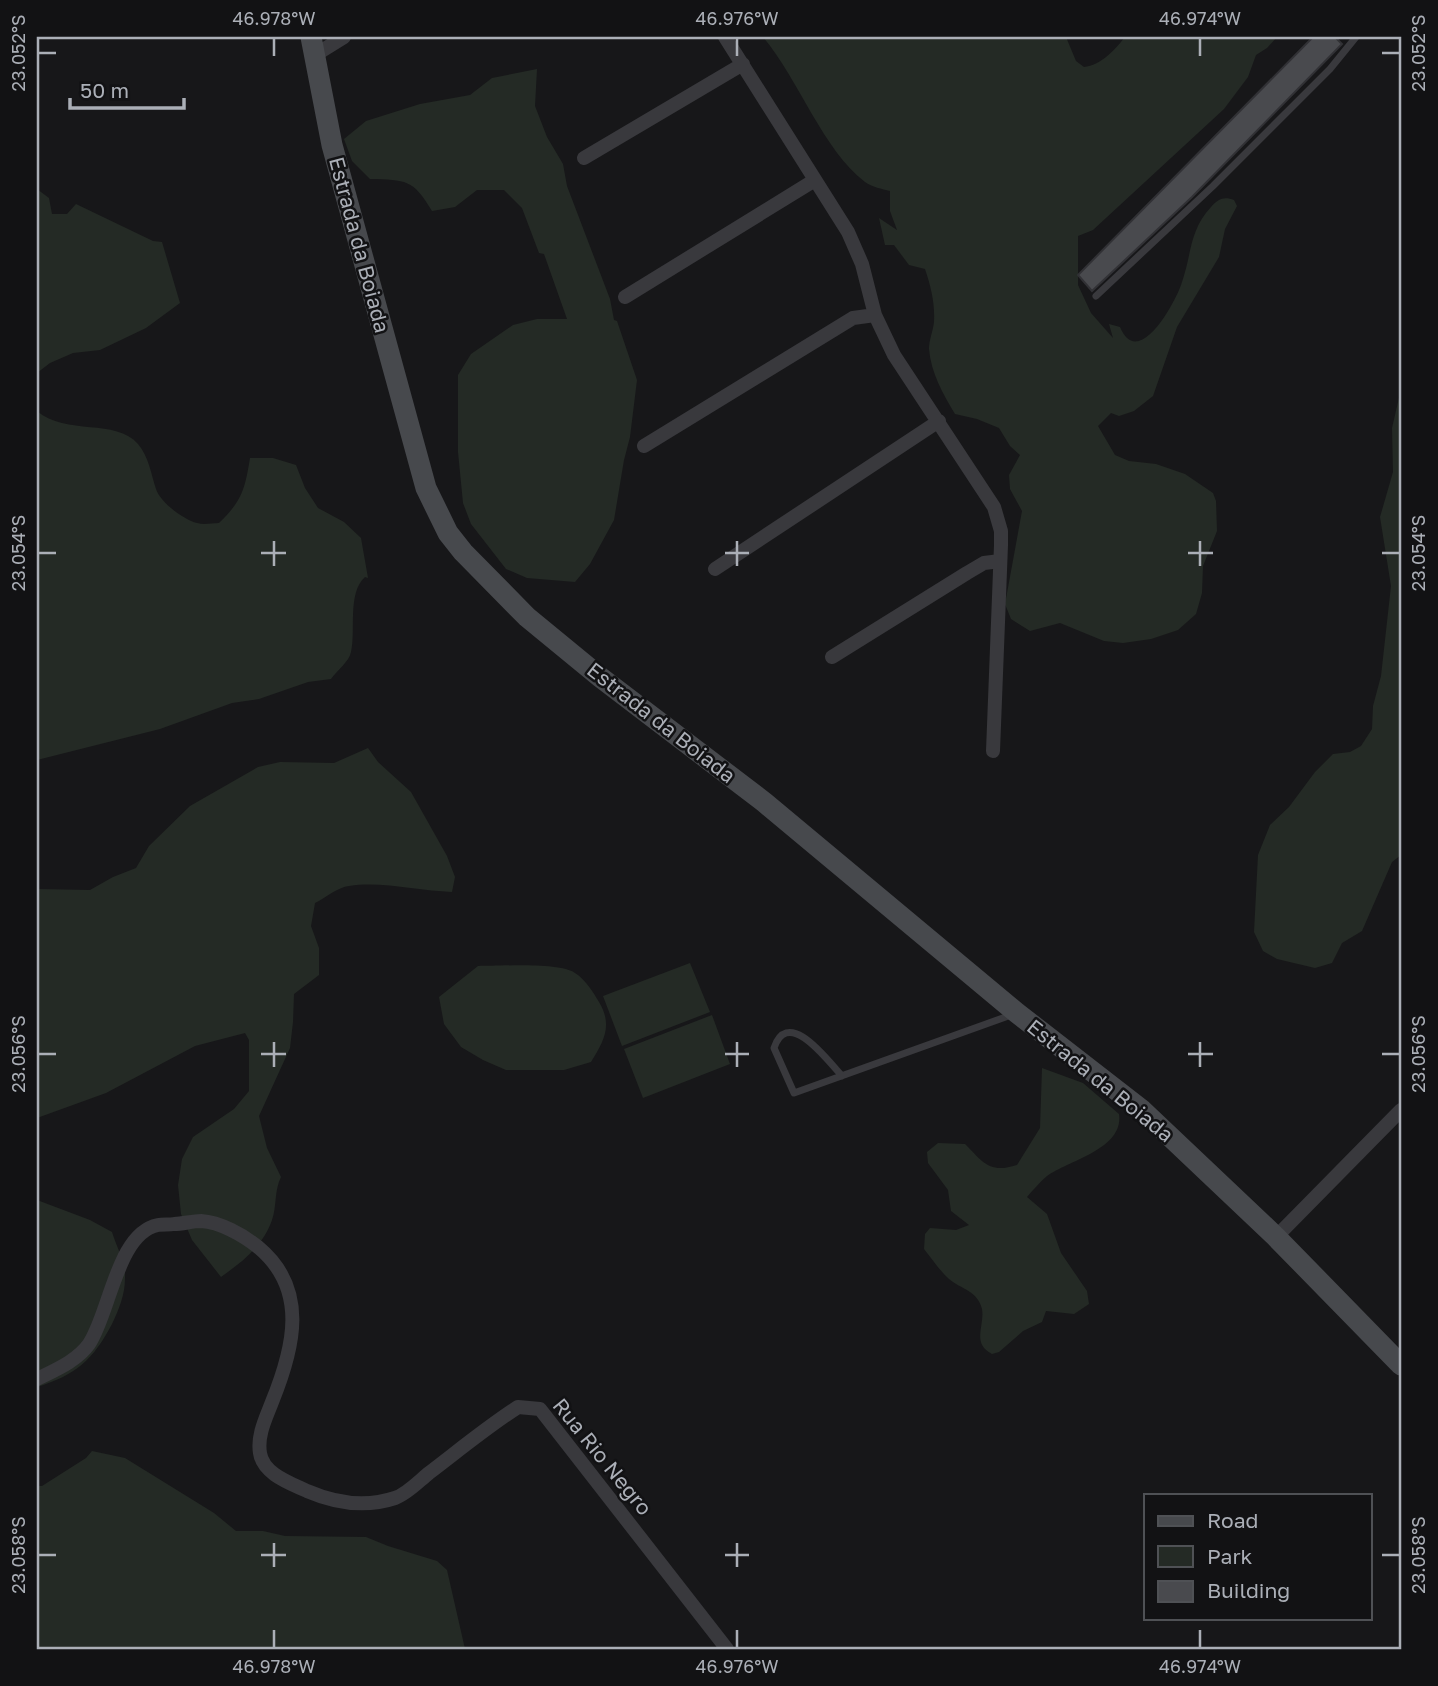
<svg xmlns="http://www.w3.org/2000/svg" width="1438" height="1686" font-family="'Golos Text',sans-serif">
  <rect width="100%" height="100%" fill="#171719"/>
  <path fill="#242a25" d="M763,37H1066L1076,61L1084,67C1101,65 1114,51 1125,37H1277L1267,48L1256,55L1248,77L1224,109L1093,230L1078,236V285L1091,313L1113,338L1109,324L1120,327C1138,371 1176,302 1182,282C1192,253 1189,231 1211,207C1218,199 1224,196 1234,200L1237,206L1225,229L1219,257L1177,327L1153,396L1134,411L1119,416L1111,413L1098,426L1115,455L1129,461L1156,464L1185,474L1213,493L1216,501L1217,531L1203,566L1202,593L1196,614L1178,630L1151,639L1123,643L1104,641L1060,623L1030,631L1011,619L1005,604L1022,511L1010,489L1009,475L1020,455L1010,446L999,428L977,419L955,414C943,394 931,373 929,349C929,340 933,331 934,322C935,303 931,287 925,269L909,265L894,245H885L879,218L897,230L890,211V191C882,189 872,187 865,182C823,150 799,80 763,37Z
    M537,69L535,106L547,137L563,164L567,186L610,299L614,320L617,321L637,380L630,437L624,460L614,520L590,564L575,582L527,578L506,569L471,524L463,503L458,452V375L471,354L513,325L537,319H567L544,254L539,253L522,208L504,190H477L455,207L432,211C413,179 406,180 370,179L352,161L344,139L366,121L420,104L470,95L492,78Z
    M37,189L49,198L52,214H67L76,204L153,241L162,242L180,303L146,328L100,350L73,353L50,363L37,373Z
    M1401,389V855L1392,862L1362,931L1342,943L1332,963L1315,968L1277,959L1263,951L1254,932L1258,855L1270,825L1289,807L1315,772L1333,754L1350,752L1361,746L1372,729L1373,706L1381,676L1391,586L1380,517L1393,472L1392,428Z
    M37,411C66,436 116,418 138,444C149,457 151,474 156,489C160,502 184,520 197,523C204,525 212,523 219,523C242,501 245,489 250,458H273L296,465L305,488L318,508L344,522L361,538L368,578L365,577C347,593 356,631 351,652C349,662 337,670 331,679L308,682L259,699L232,703L160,729L37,760Z
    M368,748L378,762L411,792L447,856L455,877L452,892C419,891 382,881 349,886C338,887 325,898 315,903L311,926L319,948V975L294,994L293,1022L290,1048L259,1116L267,1148L281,1177C274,1191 277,1206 272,1220C263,1246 242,1262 221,1277L192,1240L181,1214L178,1185L182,1159L193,1137L234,1109L249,1091V1040L245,1033L195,1046L106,1093L37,1118V889L90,890L113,877L136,868L149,846L190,806L258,767L280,762L334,763Z
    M690,963L710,1012L622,1046L603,996Z
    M478,966C499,966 560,962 575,973C585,979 593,992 599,1002C613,1025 604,1041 591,1062L564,1070H506L483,1060L461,1047L444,1024L439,997Z
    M712,1015L730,1064L643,1098L624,1049Z
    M1042,1068L1083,1083L1119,1114C1124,1149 1069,1160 1047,1176C1040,1182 1033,1190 1027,1197L1047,1214L1061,1253L1087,1291L1089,1304L1074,1314L1046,1311L1042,1322L1023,1331L999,1352L992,1354C971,1343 985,1326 982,1309C978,1291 961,1289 949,1279C940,1271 932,1259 924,1249L925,1234L930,1228L956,1230L969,1225L951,1211L948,1190L928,1163L927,1152L938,1143L965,1144C983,1162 989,1174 1017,1165L1040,1128Z
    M37,1200L90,1220L112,1232C116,1245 126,1264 125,1278C125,1295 119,1309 112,1324C93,1360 76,1375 37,1387Z
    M92,1451L125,1458L214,1513L236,1531H263L285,1536L366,1537L388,1546L437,1561L447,1570L465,1649H37V1486H42L86,1458Z"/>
  <path fill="#494a4e" stroke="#313135" stroke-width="2" d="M1313,37H1335L1342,44L1192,197L1092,291L1078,275Z"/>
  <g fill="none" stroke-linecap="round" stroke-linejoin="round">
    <path stroke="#39393d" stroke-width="7" d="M1096,296L1213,186L1330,69L1356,37
      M842,1076C828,1061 788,1006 774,1048L794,1093L1014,1014"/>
    <path stroke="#39393d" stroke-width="14" d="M725,37L848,232L862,264L875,315L894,355L994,507L1001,531V545L993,751
      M315,55L344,37
      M584,158L743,64
      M625,297L815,180
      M644,446L853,318L875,315
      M715,569L939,421
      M832,657L967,573L984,563L1000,561
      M1276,1237L1401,1110
      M37,1379C55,1370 77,1361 89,1344C110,1313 117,1233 158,1225C163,1224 169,1225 174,1224C183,1224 192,1221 201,1221C220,1222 243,1235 258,1247C309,1289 294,1348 272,1402C266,1418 257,1435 260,1453C263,1474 290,1483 307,1491C335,1503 365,1508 395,1498C407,1494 419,1481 429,1473C458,1451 487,1427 518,1407L540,1409L727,1649"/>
    <path stroke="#47494d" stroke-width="21" d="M311,37L332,145L426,488L448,533L463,552L527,617L600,677L764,802L1017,1013L1142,1110L1276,1237L1401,1365"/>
  </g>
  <path fill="none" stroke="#abafb7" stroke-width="2.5" d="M274,38V56M737,38V56M1200,38V56M38,53H56M1382,53H1400M274,541V566M737,541V566M1200,541V566M38,553H56M261,553H286M725,553H749M1188,553H1213M1382,553H1400M274,1042V1067M737,1042V1067M1200,1042V1067M38,1054H56M261,1054H286M725,1054H749M1188,1054H1213M1382,1054H1400M274,1543V1567M737,1543V1567M38,1555H56M261,1555H286M725,1555H749M1382,1555H1400M274,1630V1648M737,1630V1648M1200,1630V1648"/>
  <g text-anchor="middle" stroke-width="5" stroke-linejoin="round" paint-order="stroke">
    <g font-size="21" fill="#abafb7" stroke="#121214">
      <text transform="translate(359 245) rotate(75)" y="7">Estrada da Boiada</text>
      <text transform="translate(661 723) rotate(38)" y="7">Estrada da Boiada</text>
      <text transform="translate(1100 1081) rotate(39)" y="7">Estrada da Boiada</text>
      <text transform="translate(602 1457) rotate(51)" y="7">Rua Rio Negro</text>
    </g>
  </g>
  <rect width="1438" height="1686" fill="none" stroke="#121214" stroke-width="77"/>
  <rect x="1144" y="1494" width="228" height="126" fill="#121214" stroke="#4f5155" stroke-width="2"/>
  <rect x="1158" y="1516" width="35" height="10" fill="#47494d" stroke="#4f5155" stroke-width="2"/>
  <text x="1207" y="1528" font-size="21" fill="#abafb7">Road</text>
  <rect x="1158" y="1546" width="35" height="21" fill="#242a25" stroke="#4f5155" stroke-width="2"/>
  <text x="1207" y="1564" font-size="21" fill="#abafb7">Park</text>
  <rect x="1158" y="1581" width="35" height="21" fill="#494a4e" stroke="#4f5155" stroke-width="2"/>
  <text x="1207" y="1598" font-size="21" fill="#abafb7">Building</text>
  <path d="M70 98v10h114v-10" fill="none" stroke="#abafb7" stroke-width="3.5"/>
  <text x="80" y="98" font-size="21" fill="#abafb7" stroke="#121214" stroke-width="5" paint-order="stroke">50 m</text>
  <rect x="38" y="38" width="1362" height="1610" fill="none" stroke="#abafb7" stroke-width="2.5"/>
  <g font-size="18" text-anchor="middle" fill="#abafb7">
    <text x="274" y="25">46.978°W</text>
    <text x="737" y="25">46.976°W</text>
    <text x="1200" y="25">46.974°W</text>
    <text transform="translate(19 53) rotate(-90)" y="6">23.052°S</text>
    <text transform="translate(1419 53) rotate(-90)" y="6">23.052°S</text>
    <text transform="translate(19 553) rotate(-90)" y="6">23.054°S</text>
    <text transform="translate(1419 553) rotate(-90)" y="6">23.054°S</text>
    <text transform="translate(19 1054) rotate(-90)" y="6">23.056°S</text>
    <text transform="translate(1419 1054) rotate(-90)" y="6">23.056°S</text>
    <text transform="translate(19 1555) rotate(-90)" y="6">23.058°S</text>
    <text transform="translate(1419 1555) rotate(-90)" y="6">23.058°S</text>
    <text x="274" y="1673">46.978°W</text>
    <text x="737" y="1673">46.976°W</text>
    <text x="1200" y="1673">46.974°W</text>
  </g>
</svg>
